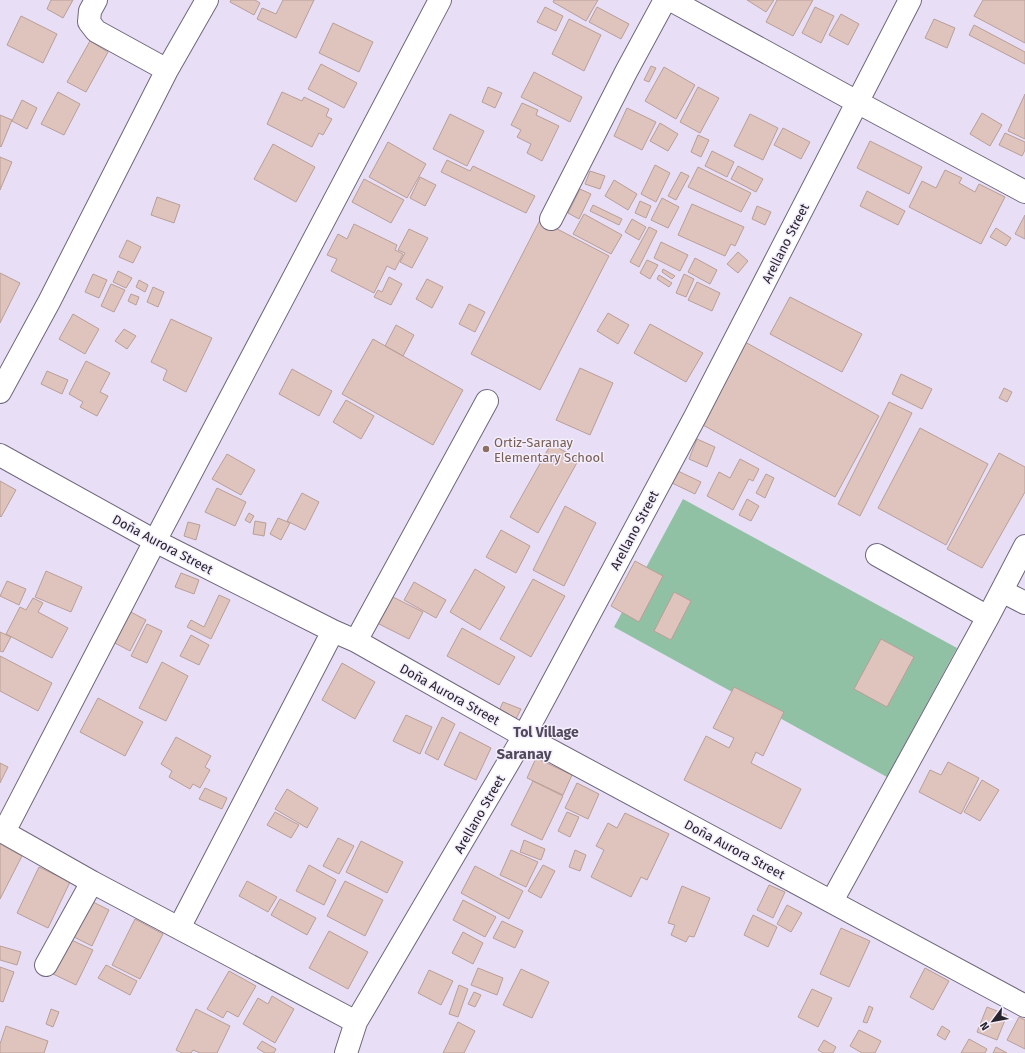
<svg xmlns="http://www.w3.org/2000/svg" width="1025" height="1053" font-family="'Fira Sans',sans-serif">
  <rect width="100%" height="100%" fill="#e8dff6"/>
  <path fill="#91c1a4" d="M683,499L957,648L887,777L614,627Z"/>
  <path fill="#dfc3bd" stroke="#b99e98" d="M51,0H73L63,18L47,9Z
    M231,0H255L260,3L254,15L230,2Z
    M283,0H314L296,38L257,19L262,8L276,14Z
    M554,0H598L586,21L553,2Z
    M747,0H774L766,12Z
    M777,0H813L793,36L766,22Z
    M983,0H1025V43L974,16Z
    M545,7L563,16L556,31L537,22Z
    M597,7L629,24L621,39L589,22Z
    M815,7L834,16L821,43L802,33Z
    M841,14L859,24L848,45L829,35Z
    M21,16L57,34L43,63L7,45Z
    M569,19L601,35L584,71L552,54Z
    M934,19L955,28L947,48L925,38Z
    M333,23L373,42L359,72L319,53Z
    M974,25L1025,52V64L969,35Z
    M90,41L108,52L86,92L67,82Z
    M321,64L357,83L344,108L308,89Z
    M651,66L656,68L649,82L644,80Z
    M664,67L695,85L676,119L645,101Z
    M534,72L582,97L570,122L521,97Z
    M488,87L502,93L495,108L482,102Z
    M698,87L719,98L700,133L680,122Z
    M58,92L80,104L64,135L41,124Z
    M282,92L302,101L304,97L329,109L326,116L332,119L323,135L319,133L312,147L267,124Z
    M1025,94V139L1008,131Z
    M22,100L37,108L27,129L12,121Z
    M522,103L538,110L536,115L559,126L542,161L527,153L531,144L517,137L521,130L511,125Z
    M627,108L656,122L642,150L614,136Z
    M982,113L1002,125L990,146L970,134Z
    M450,114L484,131L467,166L433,149Z
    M750,114L778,128L763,160L734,146Z
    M0,115L12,120L1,147L0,146Z
    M660,123L678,134L668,151L650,141Z
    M783,128L810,142L801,159L774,145Z
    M1005,133L1025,142V150L1022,156L999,145Z
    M698,135L709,140L701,157L691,152Z
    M870,141L922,167L909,194L857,168Z
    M388,142L426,164L407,198L369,177Z
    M273,144L315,167L296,202L254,179Z
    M712,151L734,162L727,177L705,166Z
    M0,157L12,162L0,190Z
    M447,160L470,171L473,166L535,196L526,213L441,172Z
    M655,165L670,173L656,202L641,194Z
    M738,166L763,179L756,192L731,179Z
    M698,167L751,193L741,212L688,187Z
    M945,170L962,178L959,183L975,192L979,184L1005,197L981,244L909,207L922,181L936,188Z
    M590,171L605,176L600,189L585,184Z
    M681,172L689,176L676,200L668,196Z
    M420,177L436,185L425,206L410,198Z
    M364,179L404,200L391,223L352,202Z
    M614,180L637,194L628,210L605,196Z
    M580,189L591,194L579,219L568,213Z
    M867,191L905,211L898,225L860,206Z
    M157,197L180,205L174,223L151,215Z
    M662,198L679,207L668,228L651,220Z
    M640,201L651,206L646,218L635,213Z
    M692,204L744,227L735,246L731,244L725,256L678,235Z
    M593,205L622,219L619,225L590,211Z
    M757,206L771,212L765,225L752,219Z
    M584,214L622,235L611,254L573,234Z
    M1025,215V239L1015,234Z
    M632,219L646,227L639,240L625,232Z
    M540,220L609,256L540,390L471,354Z
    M354,224L397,245L395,250L403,254L395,270L387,266L374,293L331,271L337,259L327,255L338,234L347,239Z
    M649,227L657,231L639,267L630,262Z
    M996,228L1011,238L1006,246L990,237Z
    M409,229L428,238L412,268L400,262L405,253L398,250Z
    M127,240L141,247L133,263L119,257Z
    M661,242L688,255L680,271L654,258Z
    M738,252L748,261L738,273L727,264Z
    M695,258L717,270L710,284L688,272Z
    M647,260L658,265L650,279L640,273Z
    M663,269L675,276L672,279L662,272Z
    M118,271L132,278L126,288L113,282Z
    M0,273L20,283L0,323Z
    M93,274L107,280L99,298L85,292Z
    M684,274L694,279L686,297L676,293Z
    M659,275L672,283L669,287L657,279Z
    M389,277L402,284L391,305L374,297L378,290L382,292Z
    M427,279L443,287L432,308L416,299Z
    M139,280L148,285L145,292L136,287Z
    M697,282L720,293L712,311L688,300Z
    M111,284L125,290L114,312L101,306Z
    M153,287L164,292L158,307L147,302Z
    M131,294L139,297L136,305L128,301Z
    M790,297L862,334L842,372L770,334Z
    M469,304L485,312L475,332L459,324Z
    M608,313L629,325L618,344L597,331Z
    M73,314L99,329L85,354L59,339Z
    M171,319L212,338L186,392L163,380L167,370L151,362Z
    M650,324L703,353L686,382L634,353Z
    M396,325L414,335L403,356L385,346Z
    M124,329L136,336L127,349L115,341Z
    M373,339L463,390L433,445L342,394Z
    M745,342L879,416L835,497L701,424Z
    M86,361L110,373L100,392L108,396L97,416L80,407L83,402L69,394Z
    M580,368L613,383L590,435L556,420Z
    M292,369L332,391L319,416L279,394Z
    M47,371L68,380L62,394L41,384Z
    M901,374L932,389L922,409L892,394Z
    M1004,388L1012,392L1007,402L999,398Z
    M346,400L374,416L361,439L333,422Z
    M889,402L912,413L860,516L838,504Z
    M920,428L988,464L946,545L878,508Z
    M697,439L715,447L707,467L689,459Z
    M551,444L579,459L538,533L510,517Z
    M999,453L1025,467V492L982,568L947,549Z
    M227,454L255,470L241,495L212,479Z
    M740,459L759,469L753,481L749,479L733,510L707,496L719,472L730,478Z
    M678,471L701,482L695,494L672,483Z
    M766,474L774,478L765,498L756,493Z
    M0,481L16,490L1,517L0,516Z
    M217,488L246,502L235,526L205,512Z
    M302,493L319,502L305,530L287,521Z
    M747,499L759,506L751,521L739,515Z
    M565,506L596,523L564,586L533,570Z
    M249,513L254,516L250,523L245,520Z
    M278,518L290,523L281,540L270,534Z
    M255,521L266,523L264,536L253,534Z
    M188,522L200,525L196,540L184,536Z
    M501,530L530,546L516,573L486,557Z
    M635,561L663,576L639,622L611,606Z
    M475,569L505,587L480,630L450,612Z
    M46,571L82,587L71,612L35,597Z
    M181,573L199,580L194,594L175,587Z
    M533,579L565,596L531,657L500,639Z
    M7,581L26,589L19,605L0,596Z
    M414,582L446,600L436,618L404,600Z
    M674,592L691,601L671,640L654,631Z
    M219,595L230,600L211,639L187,627L191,620L204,627Z
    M389,595L423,612L409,639L375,622Z
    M33,598L43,603L38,612L68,628L52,658L6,634L20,607L26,610Z
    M127,610L146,620L130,651L111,641Z
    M147,624L162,631L147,663L131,656Z
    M462,628L515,657L499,685L447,656Z
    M0,632L11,637L3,652L0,651Z
    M191,635L209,645L199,665L180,656Z
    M881,639L914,657L887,707L854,689Z
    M0,656L52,683L38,711L0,691Z
    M162,662L188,676L166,721L139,708Z
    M342,663L375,682L355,719L322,700Z
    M734,687L784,712L763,756L756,752L751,763L801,789L781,829L684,780L706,736L729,748L734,738L713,728Z
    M98,698L143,722L125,756L80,732Z
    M503,702L521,709L516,719L499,711Z
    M406,715L432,727L420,754L393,741Z
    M442,717L455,724L438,760L425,753Z
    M460,732L491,748L476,780L444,765Z
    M176,737L211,756L205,767L210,770L200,788L193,784L190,789L169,777L172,771L161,764Z
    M536,758L572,775L563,795L527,778Z
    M948,762L979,778L961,814L919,792L930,770L941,775Z
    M0,763L8,767L0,783Z
    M982,780L999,790L980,821L964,812Z
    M533,781L563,796L542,840L511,825Z
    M577,783L599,794L588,819L565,808Z
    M205,788L227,798L222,809L199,799Z
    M287,789L318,808L307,828L275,809Z
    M275,812L299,825L291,838L267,825Z
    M567,812L579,817L570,837L558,831Z
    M625,813L669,834L647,880L641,877L631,897L591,877L604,850L596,846L608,823L617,828Z
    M338,838L354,846L339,874L323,866Z
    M524,840L545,849L541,860L520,852Z
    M361,841L403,862L387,893L346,872Z
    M0,844L22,856L0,899Z
    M511,850L538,862L526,887L500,875Z
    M575,850L586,855L580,871L569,867Z
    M309,865L336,880L324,905L296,891Z
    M543,865L555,871L541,898L528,891Z
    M475,866L523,891L509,919L461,893Z
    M39,867L70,882L48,928L17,913Z
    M247,881L277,897L268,912L239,896Z
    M345,881L383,900L365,936L327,916Z
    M769,885L785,892L773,918L757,910Z
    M682,886L710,898L694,937L689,936L686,942L671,935L675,925L668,923Z
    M87,899L109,910L92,946L70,935Z
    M280,899L316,918L307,935L271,915Z
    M463,900L496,917L485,937L453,920Z
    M787,905L802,913L791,932L777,924Z
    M753,915L777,927L768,947L744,935Z
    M135,919L163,934L140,979L112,965Z
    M502,921L523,931L515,948L493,938Z
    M841,928L870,941L849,987L820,974Z
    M329,931L368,952L348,989L309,968Z
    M463,932L483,943L473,964L452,953Z
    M65,937L93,950L76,985L49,972Z
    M0,946L21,952L17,965L0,960Z
    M106,965L137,981L130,995L98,978Z
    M0,967L14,972L3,1002L0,1001Z
    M478,968L503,978L497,995L471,985Z
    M925,968L949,981L933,1010L910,997Z
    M521,969L549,982L532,1018L503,1005Z
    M429,970L453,981L441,1005L418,993Z
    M229,971L256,986L238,1017L227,1011L223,1018L207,1009Z
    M459,985L468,989L458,1017L449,1014Z
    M812,989L832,998L818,1027L798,1017Z
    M474,992L481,995L475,1007L468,1004Z
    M272,996L294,1009L275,1043L243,1024L258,998L268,1004Z
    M869,1006L873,1008L867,1023L863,1022Z
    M987,1007L1007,1015L997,1040L977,1032Z
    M51,1009L59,1012L53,1027L46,1024Z
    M196,1009L230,1026L217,1053H200L193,1050L191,1053H182L176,1050Z
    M1019,1017L1025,1020V1049L1007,1040Z
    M458,1022L475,1031L464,1053H443Z
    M6,1026L48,1041L44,1053H0V1044Z
    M942,1026L950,1031L945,1040L937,1035Z
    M859,1030L881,1041L875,1053H862L850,1046Z
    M969,1039L987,1049L985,1053H961Z
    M824,1040L836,1047L833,1053H823L818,1050Z
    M262,1041L276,1049L274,1053H265L257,1048Z
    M996,1047L1007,1053H993Z"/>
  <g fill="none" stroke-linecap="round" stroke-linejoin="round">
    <defs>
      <path id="minor" d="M96,0L90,11L89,22L96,31L167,70
        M671,0L857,102L1025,192
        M551,219L626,72L665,0
        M0,392L49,302L167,70L207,0
        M0,455L155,541L333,631L356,641L524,736L1025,1006
        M877,555L988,617
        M1002,591L1025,603
        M356,641L487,401
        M0,830L92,882L356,1022
        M4,832L155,541L440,0
        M832,901L988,617L1025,546
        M179,928L333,631
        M46,965L92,882
        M346,1053L356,1022L524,736L695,417L910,0"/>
    </defs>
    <use href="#minor" stroke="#6f677b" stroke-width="24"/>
    <use href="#minor" stroke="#fff" stroke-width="22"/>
  </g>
  <circle fill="#8d6e63" stroke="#f4eefc" stroke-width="1.5" cx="486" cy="449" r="4"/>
  <g text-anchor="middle" stroke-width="3" stroke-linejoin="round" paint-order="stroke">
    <g font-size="13" fill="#27242c" stroke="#f4eefc">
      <text transform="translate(785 243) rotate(-63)" y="5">Arellano Street</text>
      <text transform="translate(634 530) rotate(-62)" y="5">Arellano Street</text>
      <text transform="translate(163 544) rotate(28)" y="5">Doña Aurora Street</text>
      <text transform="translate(450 694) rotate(29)" y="5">Doña Aurora Street</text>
      <text transform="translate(479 814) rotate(-60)" y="5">Arellano Street</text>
      <text transform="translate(735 849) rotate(28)" y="5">Doña Aurora Street</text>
    </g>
    <g font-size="13" fill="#785e54" stroke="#f4eefc" text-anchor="start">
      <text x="494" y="447">Ortiz-Saranay<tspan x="494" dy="15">Elementary School</tspan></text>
    </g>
    <g font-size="14" font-weight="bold" fill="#50485b" stroke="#f4eefc">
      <text x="546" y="737">Tol Village</text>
    </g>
    <g font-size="15" font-weight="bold" fill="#50485b" stroke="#f4eefc">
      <text x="524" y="759">Saranay</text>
    </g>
  </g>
  <g transform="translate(993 1021) rotate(238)" stroke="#f4eefc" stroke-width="3" paint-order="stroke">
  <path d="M0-3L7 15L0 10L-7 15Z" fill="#27242c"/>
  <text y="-6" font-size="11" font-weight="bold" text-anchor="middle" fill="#27242c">N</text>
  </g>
</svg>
